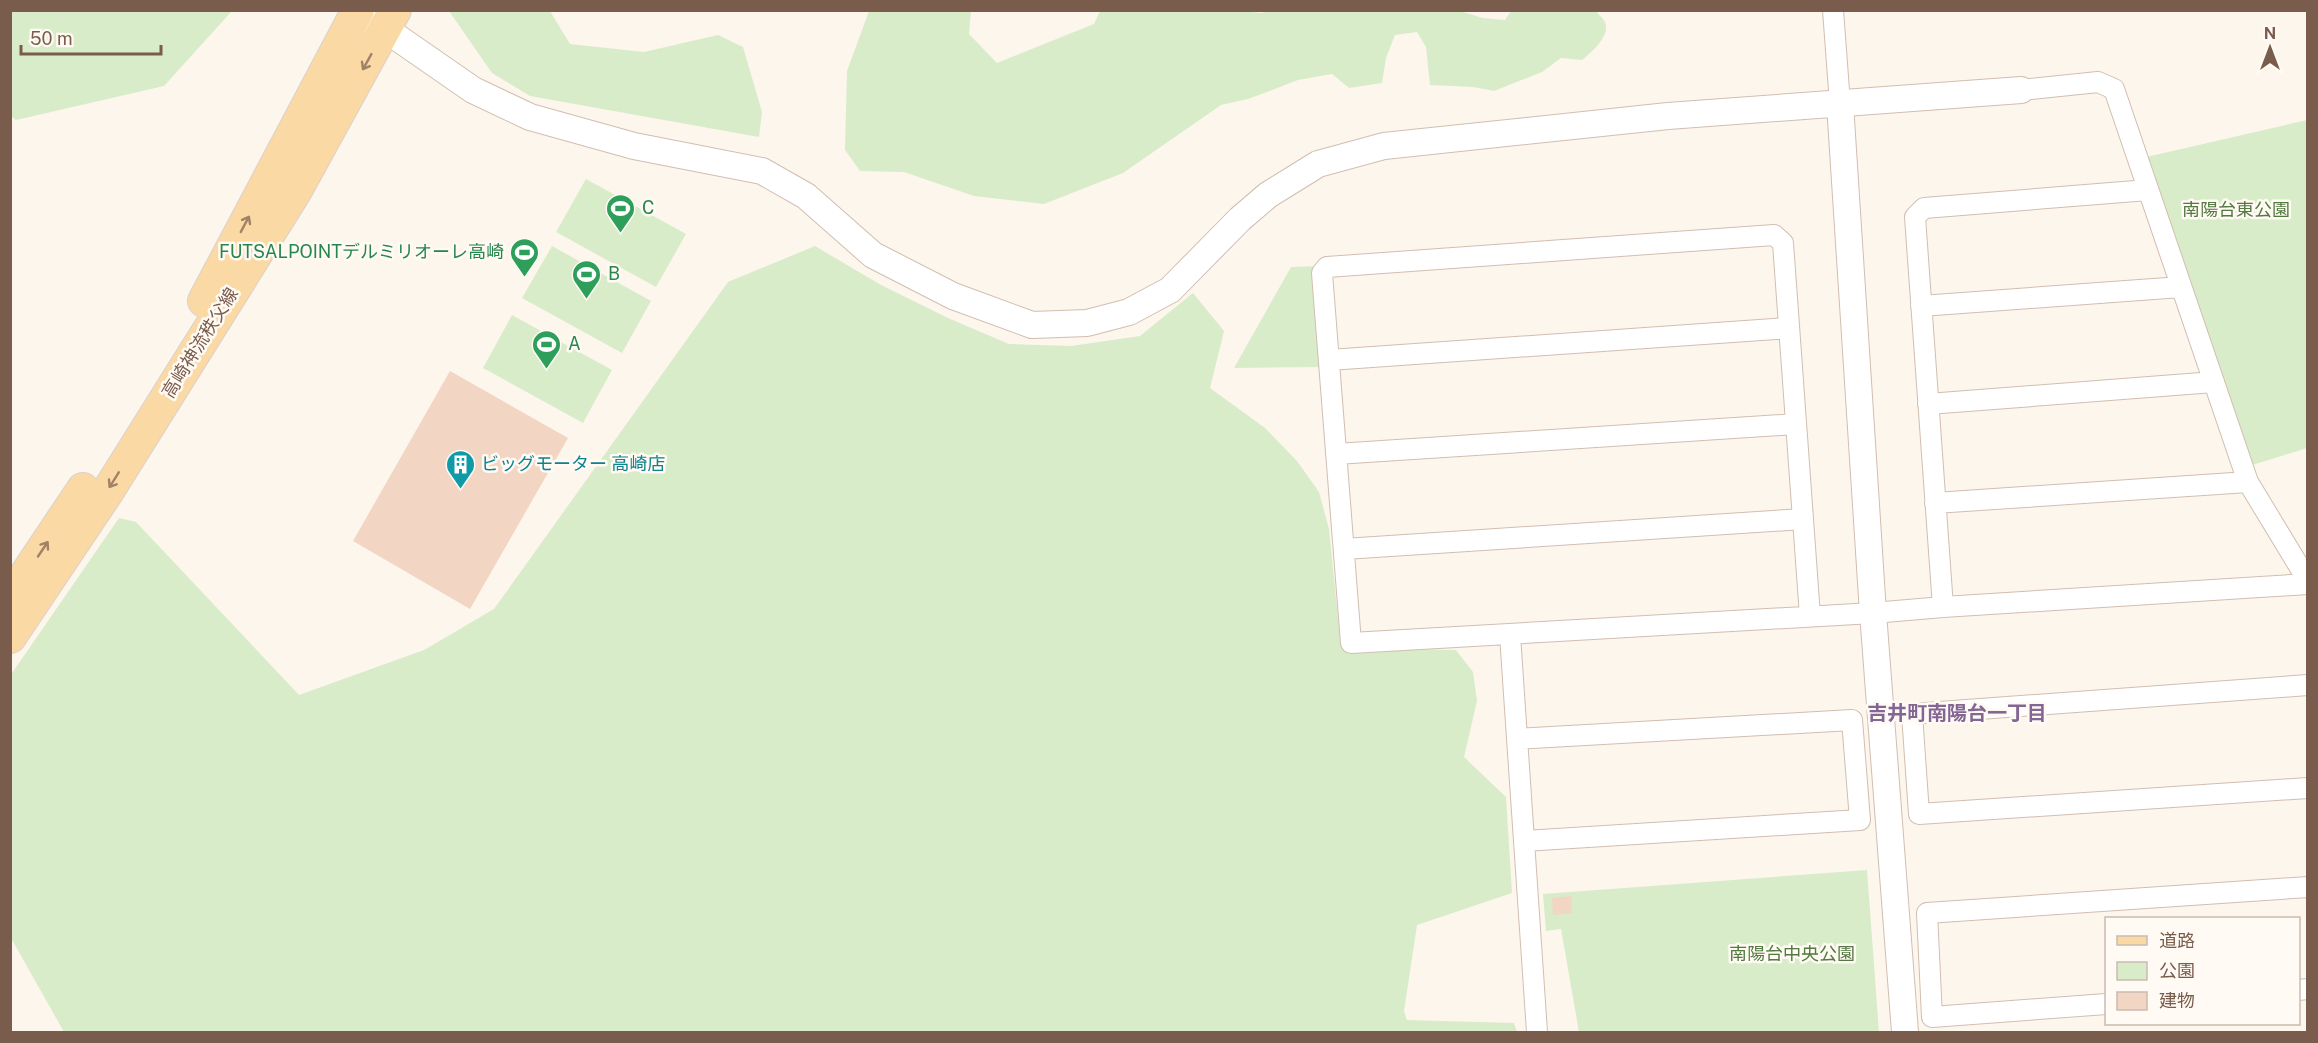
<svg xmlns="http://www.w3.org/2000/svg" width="2318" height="1043" font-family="'Public Sans','Noto Sans JP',sans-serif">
  <rect width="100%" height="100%" fill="#fdf6ec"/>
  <path fill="#d8ecc9" d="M1228,10L1262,13L1269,10H1456L1483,18L1505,20L1511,11L1595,10C1598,14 1603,18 1605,22C1611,35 1591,53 1582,60L1561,58L1542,72L1494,91L1473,87L1430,85L1426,47L1417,32L1395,35L1386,58L1382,83L1349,88L1332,74L1298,80L1248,99L1221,105L1123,173L1044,204L974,196L904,172L860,171L845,150L847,71L869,11H971L969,34L997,63L1094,24L1100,11Z
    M10,11L11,10L232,11L164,86L16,120L10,116Z
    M449,11H550L570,44L644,52L718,35L743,47L762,112L759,137L530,96L492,73Z
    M2307,120V448L2249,466L2142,158Z
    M586,179L686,234L656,287L556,232Z
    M552,246L651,301L622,353L522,298Z
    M815,246L881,285L948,318L1009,344L1071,346L1140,336L1193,293L1224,331L1210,388L1265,428L1297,461L1319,492L1329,529L1341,648L1456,650L1473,672L1477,701L1464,757L1506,797L1512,893L1417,925L1404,1011L1407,1020L1514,1023L1517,1032H64L11,938L10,676L119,518L136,522L299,695L424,650L494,609L728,282Z
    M1318,266L1323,367L1234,368L1291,267Z
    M512,315L612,370L583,423L483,368Z
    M1867,870L1879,1032H1579L1561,929L1546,931L1543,894Z"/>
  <path fill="#f3d5c3" d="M450,371L568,438L470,609L353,541Z
    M1571,896L1572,913L1553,915L1552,898Z"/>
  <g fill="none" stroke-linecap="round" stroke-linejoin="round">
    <defs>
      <path id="minor" d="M1833,10L1840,104
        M2021,90L2098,82L2114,89L2248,482L2308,581
        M1921,306L2181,287
        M1329,360L1789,328
        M1928,404L2214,382
        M1336,454L1796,424
        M1935,503L2248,482
        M1344,549L1803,519
        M1943,607L1915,217L1924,208L2148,190
        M1810,616L1783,243L1774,235L1327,267L1322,273L1351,643L1873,613L1943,607L2308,584
        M1510,635L1537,1032
        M2308,685L1912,714L1919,814L2308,788
        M1517,739L1852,720L1860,820L1524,841
        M2298,990L2308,989
        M2106,1004L1932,1017L1927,913L2308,887"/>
      <path id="tertiary" d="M370,20L385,29L473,90L530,117L634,146L762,171L806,196L873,255L953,296L1032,325L1087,323L1129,312L1170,290L1240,219L1268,195L1318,164L1384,146L1668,116L2021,90
        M1840,104L1873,613L1905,1032"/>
      <path id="primary" d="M204,301L358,10
        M10,598L83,489
        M10,637L108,491L295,192L395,10"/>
    </defs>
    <use href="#minor" stroke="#d1beb0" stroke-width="22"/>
    <use href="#tertiary" stroke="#d1beb0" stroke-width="28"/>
    <use href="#primary" stroke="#dad1cd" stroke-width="34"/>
    <use href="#minor" stroke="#fff" stroke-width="20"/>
    <use href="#tertiary" stroke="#fff" stroke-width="26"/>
    <use href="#primary" stroke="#fbd9a5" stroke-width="32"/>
  </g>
  <defs><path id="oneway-shaft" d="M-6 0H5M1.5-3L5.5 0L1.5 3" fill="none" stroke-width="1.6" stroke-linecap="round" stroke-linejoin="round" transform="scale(1.5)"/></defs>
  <g stroke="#a18267">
    <use href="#oneway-shaft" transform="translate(367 62) rotate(119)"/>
    <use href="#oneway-shaft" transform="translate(245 224) rotate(-62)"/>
    <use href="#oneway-shaft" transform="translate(114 480) rotate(122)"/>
    <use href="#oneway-shaft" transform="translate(43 549) rotate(-56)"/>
  </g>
  <defs>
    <symbol id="stadium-pin" viewBox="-11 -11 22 30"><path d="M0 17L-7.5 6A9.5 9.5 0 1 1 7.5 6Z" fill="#2e9e5b" stroke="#fffaf3"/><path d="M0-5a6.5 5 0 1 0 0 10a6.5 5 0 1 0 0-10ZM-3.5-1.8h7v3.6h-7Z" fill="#fff"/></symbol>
    <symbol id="building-pin" viewBox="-11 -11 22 30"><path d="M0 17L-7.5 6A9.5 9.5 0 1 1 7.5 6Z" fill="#0f9aa8" stroke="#fffaf3"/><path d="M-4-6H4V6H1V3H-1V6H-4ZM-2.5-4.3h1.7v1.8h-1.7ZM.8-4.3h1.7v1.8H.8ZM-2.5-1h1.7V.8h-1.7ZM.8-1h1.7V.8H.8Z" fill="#fff"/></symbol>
  </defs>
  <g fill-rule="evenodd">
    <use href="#stadium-pin" x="604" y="192" width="33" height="45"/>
    <use href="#stadium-pin" x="508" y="236" width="33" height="45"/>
    <use href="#stadium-pin" x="570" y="258" width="33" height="45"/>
    <use href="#stadium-pin" x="530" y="328" width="33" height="45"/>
    <use href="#building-pin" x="444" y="448" width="33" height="45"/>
  </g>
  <g text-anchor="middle" stroke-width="5" stroke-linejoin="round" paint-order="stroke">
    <g font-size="18" fill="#27864d" stroke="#fffaf3" text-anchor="start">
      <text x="642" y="214">C</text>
      <text x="504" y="258" text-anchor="end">FUTSALPOINTデルミリオーレ高崎</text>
      <text x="608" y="280">B</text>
      <text x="568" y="350">A</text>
    </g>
    <g font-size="18" fill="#537a41" stroke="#fffaf3">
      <text x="2236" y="216">南陽台東公園</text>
      <text x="1792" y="960">南陽台中央公園</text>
    </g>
    <g font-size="18" fill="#7a5c4d" stroke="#fffaf3">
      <text transform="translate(200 343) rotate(-58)" y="6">高崎神流秩父線</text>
    </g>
    <g font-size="18" fill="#0d838f" stroke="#fffaf3" text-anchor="start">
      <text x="481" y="470">ビッグモーター 高崎店</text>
    </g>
    <g font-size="20" font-weight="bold" fill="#846695" stroke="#fffaf3">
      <text x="1957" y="720">吉井町南陽台一丁目</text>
    </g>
  </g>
  <rect width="2318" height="1043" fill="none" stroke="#7a5c4d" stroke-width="24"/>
  <rect x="2105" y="917" width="195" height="108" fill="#fffaf3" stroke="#cabbb1" stroke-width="1.5"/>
  <rect x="2117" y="936" width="30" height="9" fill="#fbd9a5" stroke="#cabbb1" stroke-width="1.5"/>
  <text x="2159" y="947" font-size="18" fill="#7a5c4d">道路</text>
  <rect x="2117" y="962" width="30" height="18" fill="#d8ecc9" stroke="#cabbb1" stroke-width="1.5"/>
  <text x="2159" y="977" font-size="18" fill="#7a5c4d">公園</text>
  <rect x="2117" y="992" width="30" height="18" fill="#f3d5c3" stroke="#cabbb1" stroke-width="1.5"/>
  <text x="2159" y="1007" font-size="18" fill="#7a5c4d">建物</text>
  <g transform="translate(2270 48)" stroke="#fffaf3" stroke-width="4.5" paint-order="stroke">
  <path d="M0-4.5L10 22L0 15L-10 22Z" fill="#7a5c4d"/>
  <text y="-9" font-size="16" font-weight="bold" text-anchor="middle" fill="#7a5c4d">N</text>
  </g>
  <path d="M21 45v9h140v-9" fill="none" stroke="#7a5c4d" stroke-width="3"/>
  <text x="30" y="45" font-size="18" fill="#7a5c4d" stroke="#fffaf3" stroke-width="4.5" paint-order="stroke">50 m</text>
</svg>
